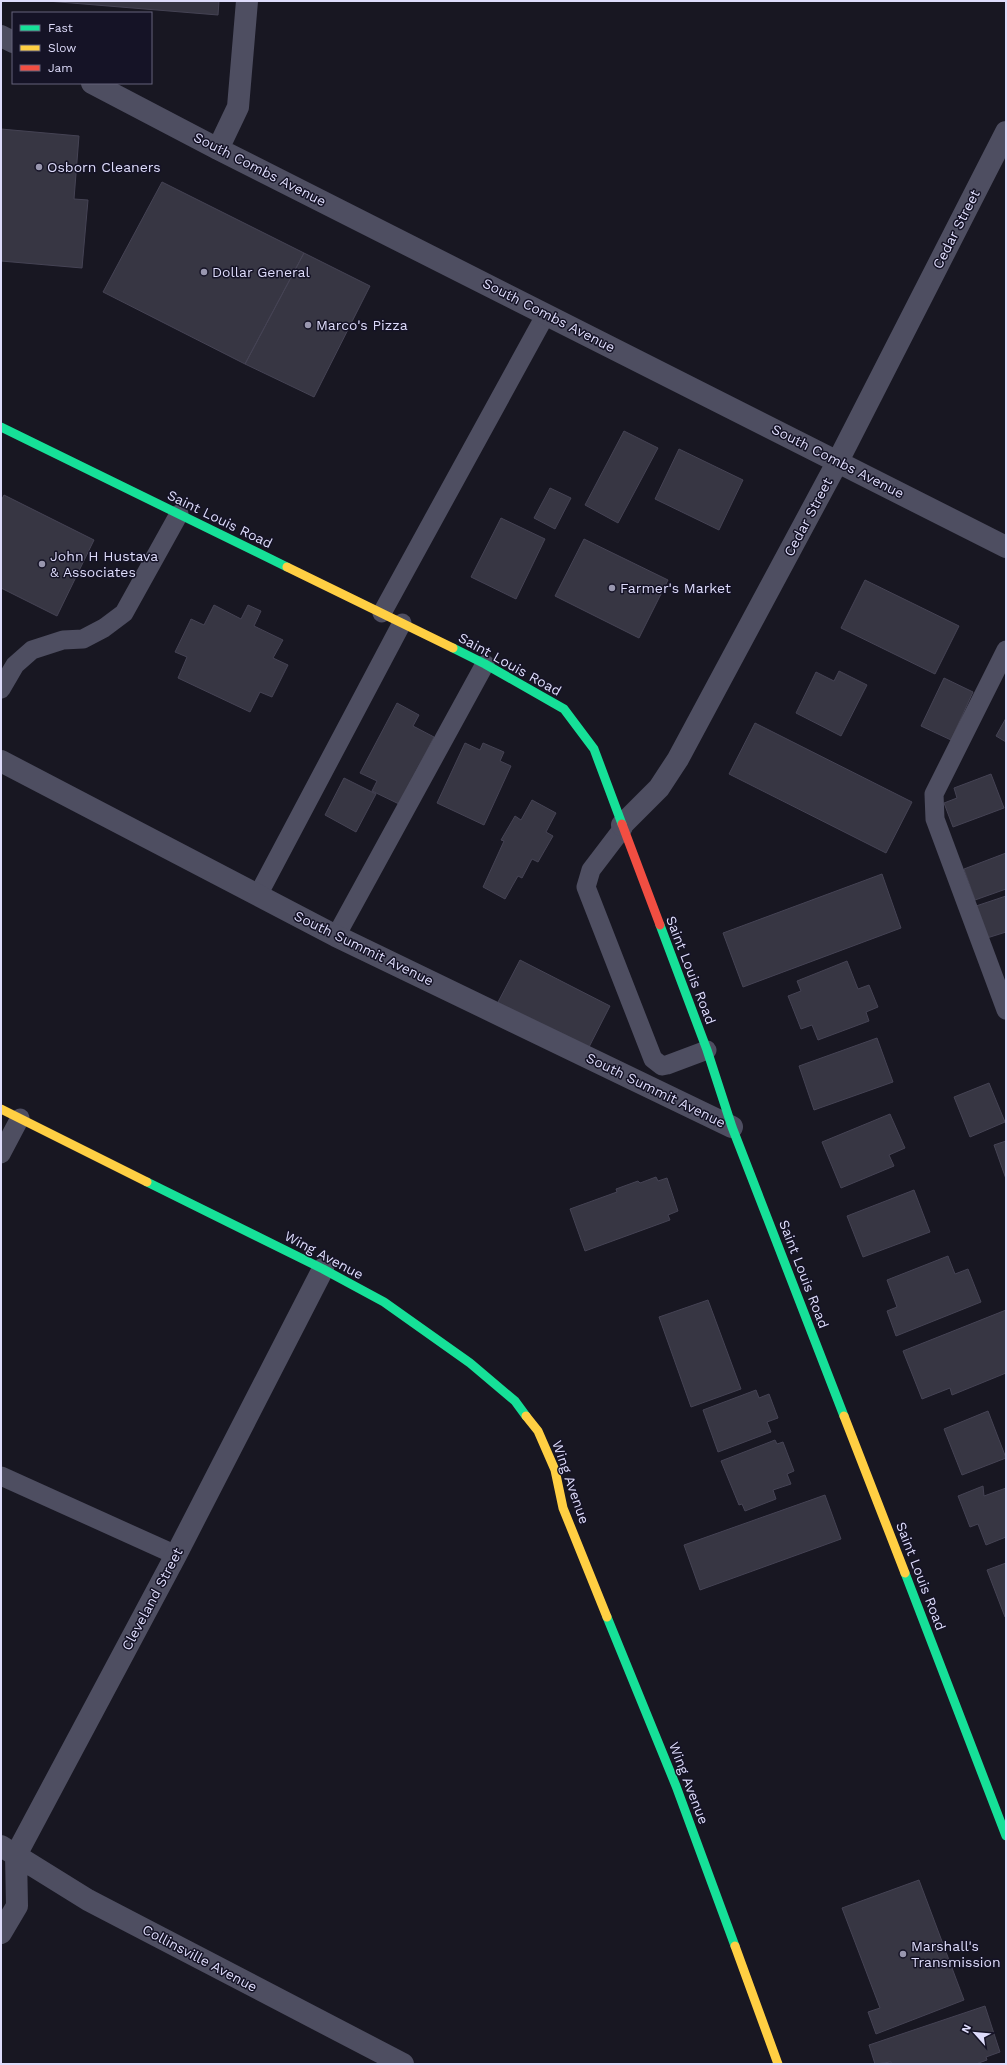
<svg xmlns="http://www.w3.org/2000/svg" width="1007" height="2065" font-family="'Work Sans',sans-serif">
  <rect width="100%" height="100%" fill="#181722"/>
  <path fill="#373643" stroke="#454354" d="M47,1H219L218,15Z
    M1,129L79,136L74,199L88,200L82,268L1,261Z
    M162,182L304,253L245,364L103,292Z
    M304,253L370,286L314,397L245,364Z
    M624,431L658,448L618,523L585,505Z
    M679,449L743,480L719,530L655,499Z
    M550,488L571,498L555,529L534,518Z
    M4,495L94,540L57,616L1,588V501Z
    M501,518L545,539L516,599L471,577Z
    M584,539L668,580L639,638L555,596Z
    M865,580L959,626L935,674L841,628Z
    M214,605L241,619L248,605L261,611L254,626L283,640L273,658L288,665L272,697L260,692L250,712L178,678L187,657L175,652L191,619L204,625Z
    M839,671L867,685L841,736L796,713L816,672L834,681Z
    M944,678L973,692L951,740L921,726Z
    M397,703L419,715L413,726L434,737L399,804L372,791L377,781L360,773Z
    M1006,718V742L996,736Z
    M755,723L912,802L886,853L729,774Z
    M465,743L480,750L483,743L504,752L500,761L511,766L484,825L437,803Z
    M991,774L1004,808L953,827L944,803L957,798L954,788Z
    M344,778L376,794L356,832L325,815Z
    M532,800L556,813L546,832L553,836L538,862L532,859L522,878L518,876L505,899L483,887L504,841L501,840L515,816L521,820Z
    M1006,853V889L975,900L964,869Z
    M882,874L901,928L743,987L723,933Z
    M1006,896V932L987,938L976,906Z
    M520,960L610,1006L587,1051L497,1004Z
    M847,961L858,989L869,985L878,1007L866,1012L869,1021L818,1040L812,1025L801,1029L788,996L801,991L797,981Z
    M877,1038L893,1082L814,1110L799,1066Z
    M989,1083L1005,1122L970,1137L954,1097Z
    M890,1114L905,1148L889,1155L894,1166L841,1188L822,1142Z
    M1006,1141V1179L994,1145Z
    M656,1177L658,1181L667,1178L678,1211L668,1215L670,1220L585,1251L570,1209L617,1192L616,1189L638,1181L640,1183Z
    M914,1190L930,1232L863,1257L847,1216Z
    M948,1256L955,1274L968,1269L981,1302L896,1336L887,1311L897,1307L887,1280Z
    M708,1300L741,1389L691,1407L659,1317Z
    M1006,1310V1373L952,1395L950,1388L922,1399L903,1351Z
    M756,1390L759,1398L769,1394L778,1418L767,1422L771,1432L718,1452L703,1410Z
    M988,1411L1006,1458L962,1475L944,1429Z
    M775,1440L777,1444L783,1442L794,1471L787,1474L791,1484L773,1490L776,1499L745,1511L742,1504L739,1505L721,1461Z
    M983,1486L984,1496L1006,1488V1537L986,1545L978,1524L970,1527L958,1496Z
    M825,1495L841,1539L700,1590L684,1545Z
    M1006,1563V1617H1005L987,1570Z
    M919,1880L964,2000L876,2034L868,2012L880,2008L842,1908Z
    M985,2006L1000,2052L986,2057L987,2060L976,2064H891V2062L875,2064L869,2045Z"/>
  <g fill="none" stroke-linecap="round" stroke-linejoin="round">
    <path stroke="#4e4e61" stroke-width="19" d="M382,613L546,314
      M1006,650L934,794L935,819L1006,1010
      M1,689L15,665L32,650L63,640L83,639L104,628L124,613L179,514
      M623,828L591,870L586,887L653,1059L662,1066L667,1065L707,1050
      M258,895L402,623
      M336,936L485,664
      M1,1154L20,1118
      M1,1476L176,1555"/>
    <path stroke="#4e4e61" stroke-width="22" d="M1,36L13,42
      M92,83L218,149L1006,547
      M218,149L238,107L247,1
      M1,761L336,936L732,1127
      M622,825L659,788L678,759L838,461L1006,132
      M1,1846L88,1900L403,2064
      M1,1933L17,1906L16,1855L176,1555L323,1269"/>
    <path stroke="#16e098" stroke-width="9" d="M1,427L287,567
      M453,648L485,664L564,709L594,749L622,824
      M660,925L707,1050L732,1127L844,1416
      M147,1182L323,1269L384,1302L470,1363L515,1401L526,1416
      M905,1573L1006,1836
      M607,1617L676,1786L735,1946"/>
    <path stroke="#ffcf43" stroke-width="9" d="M287,567L453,648
      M1,1109L147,1182
      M526,1416L538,1431L555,1470L563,1508L607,1617
      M844,1416L905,1573
      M735,1946L778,2064"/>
    <path stroke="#f24e42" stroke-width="9" d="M622,824L660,925"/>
  </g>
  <g fill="#9997af" stroke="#151326" stroke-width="1.5">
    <circle cx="39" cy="167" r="4"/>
    <circle cx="204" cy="272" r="4"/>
    <circle cx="308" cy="325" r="4"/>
    <circle cx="42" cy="564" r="4"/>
    <circle cx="612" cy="588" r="4"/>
    <circle cx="903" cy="1954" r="4"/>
  </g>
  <g text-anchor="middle" stroke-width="3" stroke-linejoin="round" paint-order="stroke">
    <g font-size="14" fill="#dedcfb" stroke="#151326" text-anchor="start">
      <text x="47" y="172">Osborn Cleaners</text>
      <text x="212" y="277">Dollar General</text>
      <text x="316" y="330">Marco's Pizza</text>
      <text x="50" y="561">John H Hustava<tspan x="50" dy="16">&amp; Associates</tspan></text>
      <text x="620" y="593">Farmer's Market</text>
      <text x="911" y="1951">Marshall's<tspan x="911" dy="16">Transmission</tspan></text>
    </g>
    <g font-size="14" fill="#dedcfb" stroke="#151326">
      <text transform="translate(260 169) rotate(27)" y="5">South Combs Avenue</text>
      <text transform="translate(956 229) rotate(-63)" y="5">Cedar Street</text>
      <text transform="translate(549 315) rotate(27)" y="5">South Combs Avenue</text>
      <text transform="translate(838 461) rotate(27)" y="5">South Combs Avenue</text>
      <text transform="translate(808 517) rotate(-62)" y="5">Cedar Street</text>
      <text transform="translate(220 519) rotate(26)" y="5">Saint Louis Road</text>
      <text transform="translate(510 664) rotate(29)" y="5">Saint Louis Road</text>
      <text transform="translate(364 948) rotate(26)" y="5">South Summit Avenue</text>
      <text transform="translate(691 970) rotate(69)" y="5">Saint Louis Road</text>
      <text transform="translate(656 1090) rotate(26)" y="5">South Summit Avenue</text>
      <text transform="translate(324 1255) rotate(28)" y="5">Wing Avenue</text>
      <text transform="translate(804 1274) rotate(69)" y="5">Saint Louis Road</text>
      <text transform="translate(571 1482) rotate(71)" y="5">Wing Avenue</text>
      <text transform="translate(921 1576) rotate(69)" y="5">Saint Louis Road</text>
      <text transform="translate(152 1599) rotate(-62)" y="5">Cleveland Street</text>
      <text transform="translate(689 1783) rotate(69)" y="5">Wing Avenue</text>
      <text transform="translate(200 1958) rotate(28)" y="5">Collinsville Avenue</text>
    </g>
  </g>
  <rect width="1007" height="2065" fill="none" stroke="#dedcfb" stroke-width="4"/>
  <rect x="12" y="12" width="140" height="72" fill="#151326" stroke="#65637b"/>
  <rect x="20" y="25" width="20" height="6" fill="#16e098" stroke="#65637b"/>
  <text x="48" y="32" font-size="12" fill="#dedcfb">Fast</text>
  <rect x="20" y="45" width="20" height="6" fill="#ffcf43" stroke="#65637b"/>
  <text x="48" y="52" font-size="12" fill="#dedcfb">Slow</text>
  <rect x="20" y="65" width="20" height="6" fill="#f24e42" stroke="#65637b"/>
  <text x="48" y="72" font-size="12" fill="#dedcfb">Jam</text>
  <g transform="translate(975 2033) rotate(297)" stroke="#151326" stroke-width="3" paint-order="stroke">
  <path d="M0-3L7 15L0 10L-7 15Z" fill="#dedcfb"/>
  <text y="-6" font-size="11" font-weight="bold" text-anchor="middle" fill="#dedcfb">N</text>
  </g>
</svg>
